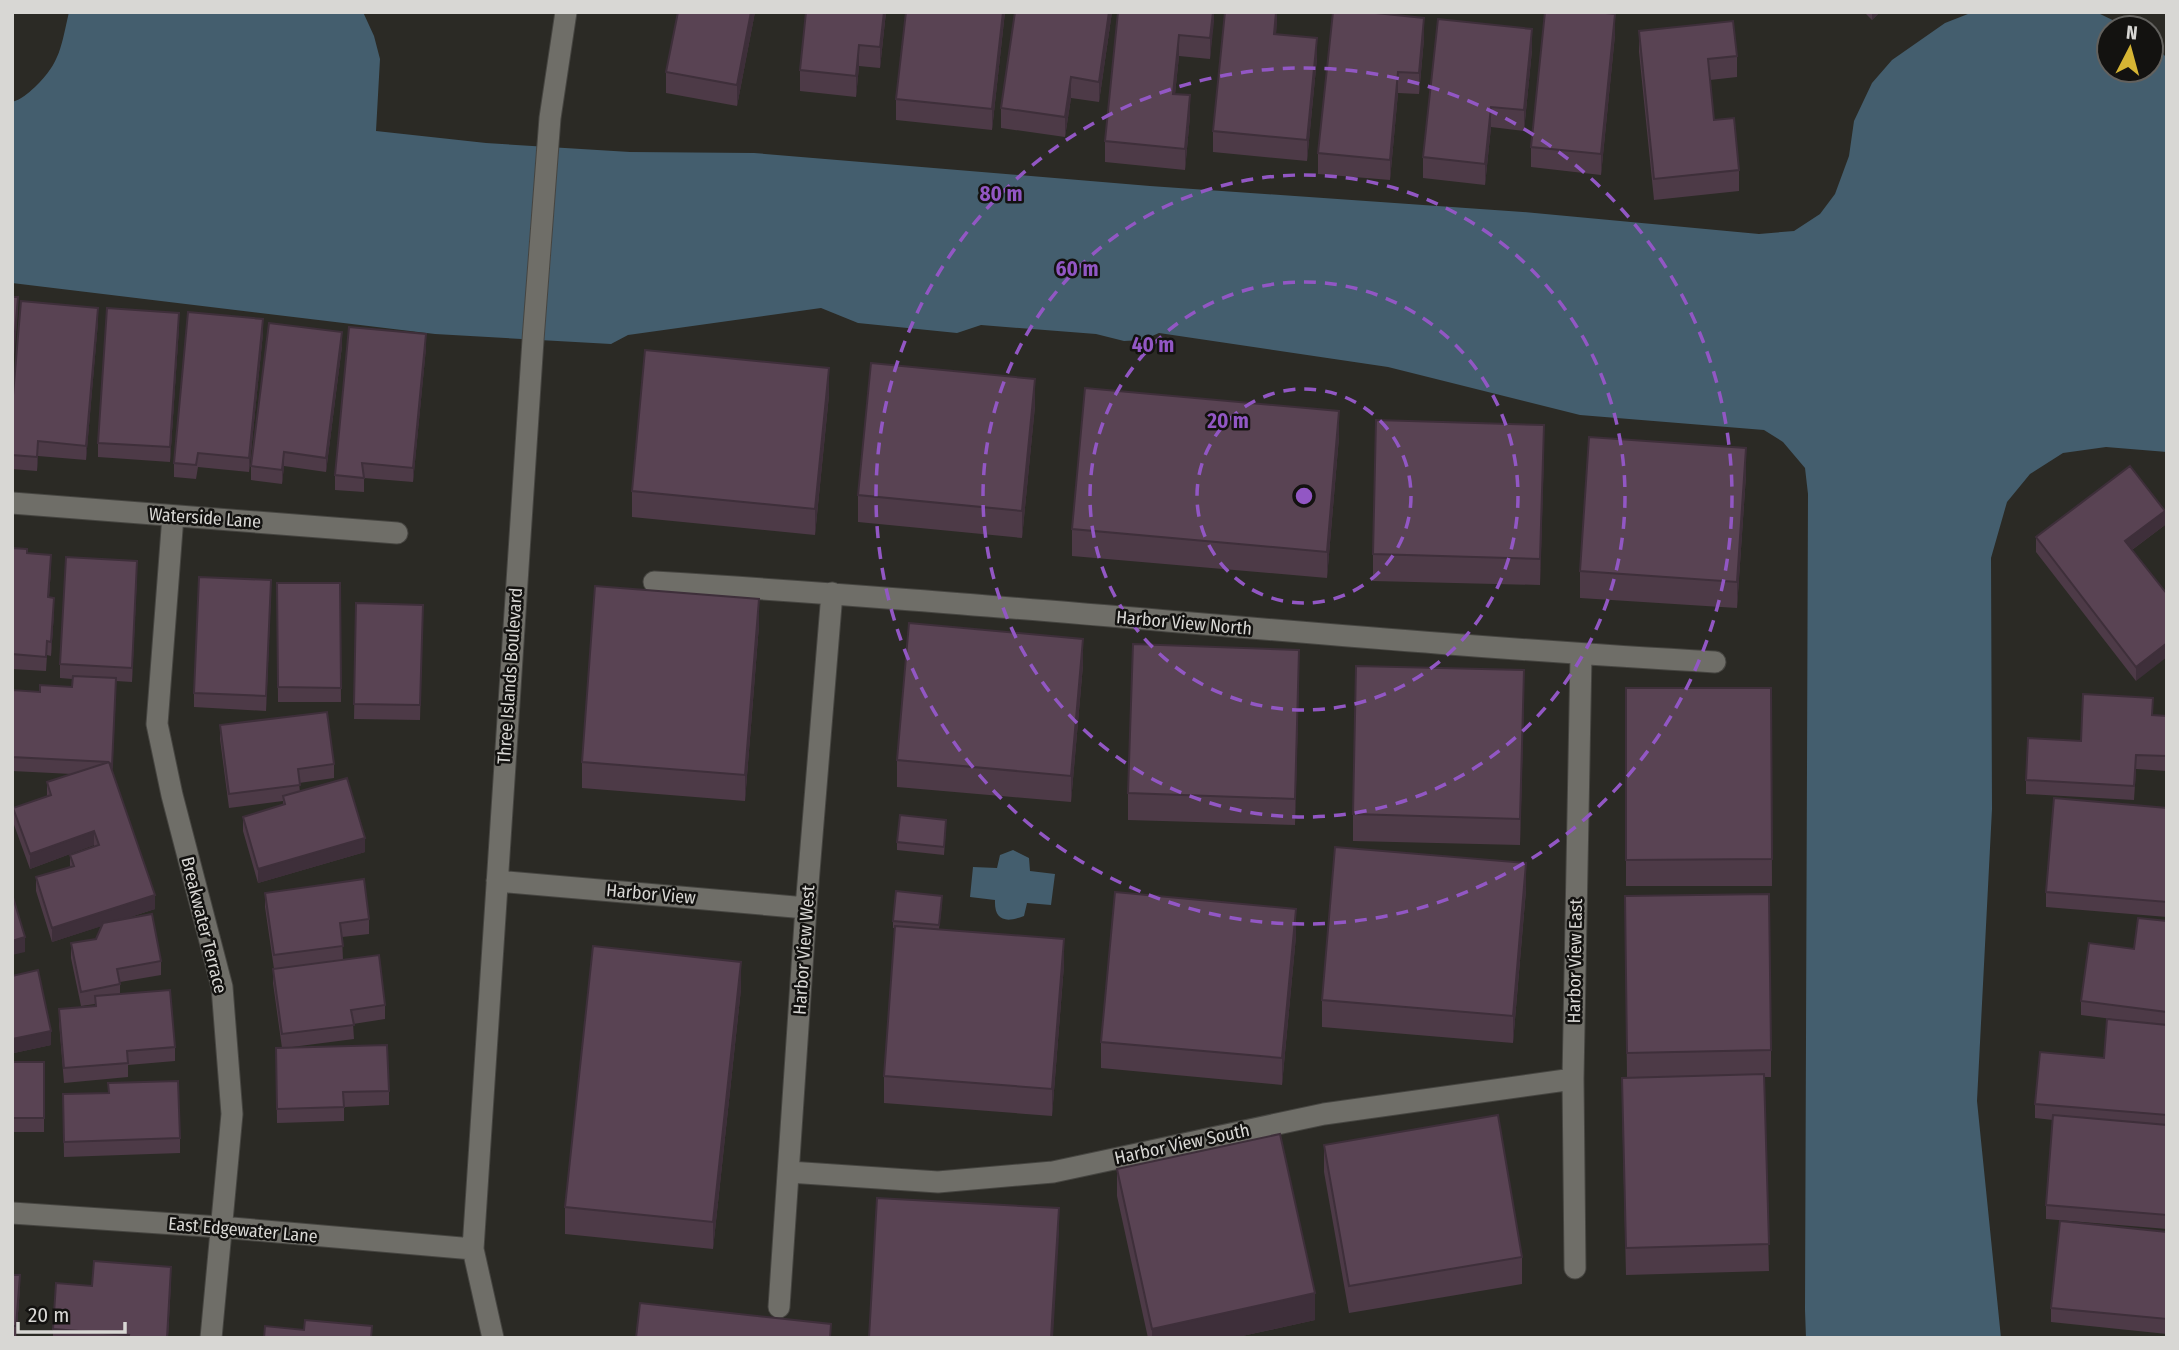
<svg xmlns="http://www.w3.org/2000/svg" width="2179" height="1350" font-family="'Fira Sans Condensed',sans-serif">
  <rect width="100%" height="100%" fill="#2b2a25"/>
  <path fill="#445e6e" d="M69,12H363L374,36L380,59L376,131L486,143L630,152L754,153L1150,186L1523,212L1759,234L1794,231L1820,214L1835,194L1849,156L1854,121L1872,83L1892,60L1945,23L1973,12H2096L2129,28H2109V70H2151V42L2167,58V452L2106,447L2063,453L2030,474L2007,502L1991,558L1992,809L1977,1101L2001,1338H1806L1805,1310L1808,494L1805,468L1783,442L1764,430L1580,415L1388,367L1159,333L1143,340L1124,341L1096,334L981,325L957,333L858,323L821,308L628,335L611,344L435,334L12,283V102C22,99 27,94 35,87C61,62 61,46 69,12Z
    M1013,850L1029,858L1030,871L1055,874L1051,905L1027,903L1024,916C1006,923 994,921 995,900L970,897L973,867L997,868L1000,855Z"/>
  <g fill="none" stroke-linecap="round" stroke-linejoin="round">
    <defs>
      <path id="street" d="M12,503L397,533
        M173,516L157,724L172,795L222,987L232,1114L211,1338
        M654,582C1008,603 1361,642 1715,662
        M497,881L806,908
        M789,1172L938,1182L1053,1172L1324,1114L1573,1079
        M12,1213L220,1227L473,1249
        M1575,1268L1573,1079L1581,655
        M779,1307L806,908L832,593
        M493,1338L473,1249L533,340L550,118L566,12"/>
    </defs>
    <use href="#street" stroke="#464541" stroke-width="23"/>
    <use href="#street" stroke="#6f6e68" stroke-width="21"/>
  </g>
  <path fill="#4d3a47" d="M755,12L737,106L666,93V72Z
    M806,12H886L880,68L859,66L856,97L800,91V70Z
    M1005,12L992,130L896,120V99Z
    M1112,12L1099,102L1071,98L1065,137L1001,128V108Z
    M1118,12H1214L1210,59L1179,56L1175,94L1190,116L1185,170L1105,162V141Z
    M1277,12L1276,34L1317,58L1307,161L1213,152V131Z
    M1864,12H1880L1872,20Z
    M1639,31L1737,56V77L1710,80L1714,120L1739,170V191L1654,200L1639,52Z
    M1615,35L1601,175L1531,167V147Z
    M1424,39L1419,94L1398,93L1390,180L1318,174V153Z
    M1532,50L1524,131L1491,127L1485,185L1423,178V157Z
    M98,322L86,460L38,456L37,471L12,469V407Z
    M179,327L170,462L98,457V443Z
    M263,333L249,472L198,467L196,479L174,477V463Z
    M342,346L326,472L284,466L282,484L251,480V466Z
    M426,348L413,482L364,478V492L335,490V475Z
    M829,395L815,535L632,517V491Z
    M1035,406L1022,538L858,522V495Z
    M1339,437L1327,578L1072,556V529Z
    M1544,452L1540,585L1373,581V554Z
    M1746,475L1737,608L1580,598V571Z
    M2165,525L2132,550L2167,594L2136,681L2036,552V537Z
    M12,548L27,553L51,569L49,597L54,612L51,656L47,655L46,671L12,669Z
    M137,575L132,682L116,681L112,772L155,909L121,920L161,961V975L120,982V994L175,1047V1061L128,1065V1077L64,1083L59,1023V1009L95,1006V1004L81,1006L71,958V943L96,939L101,926L52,942L36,891V877L70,867V855L94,847V845L30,869L13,822V808L47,796V782L72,774L12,771V690L40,692L72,687V679L60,678V664Z
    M277,583H340L341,702H278Z
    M271,594L266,711L194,707V693Z
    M356,603L423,605L420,720L354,719Z
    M759,625L745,801L582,788V762Z
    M1083,665L1071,802L897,787V760Z
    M1299,677L1295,825L1128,820V793Z
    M1626,688H1771L1772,886H1626Z
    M1524,697L1520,845L1353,841V814Z
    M2153,715L2167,716V771L2136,769L2134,800L2026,794V780L2081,741Z
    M220,725L334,764V778L299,783L300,792L365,852L258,883L243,831V817L283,805V801L229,808L220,739Z
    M2167,808V917L2046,907V892Z
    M946,827L944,855L897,850V842Z
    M1526,890L1513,1043L1322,1027V1000Z
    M265,893L369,919V934L342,937L343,960L385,1005V1019L353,1024L354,1039L284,1048L389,1091V1105L344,1107V1121L277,1123L276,1048H282L273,983L274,969L265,907Z
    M942,903L939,929L1064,965L1052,1116L884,1103V1076L895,928H893V921Z
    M2167,921V1229L2046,1219V1205L2053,1120L2035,1118V1104L2104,1058L2128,1021L2081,1015V1001L2134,949Z
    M1625,923L1771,1050V1077H1764L1769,1271L1626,1275L1622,1105V1078H1627Z
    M1296,936L1282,1085L1101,1068V1042Z
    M12,976L51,1045L14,1053V1062H44V1132H12Z
    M741,989L713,1249L565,1234V1207Z
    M108,1083L180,1138V1153L64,1157L63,1094L108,1093Z
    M1324,1145L1522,1257V1284L1349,1313L1324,1172Z
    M1117,1169L1315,1320L1233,1338H1148L1117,1196Z
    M2167,1232V1334L2051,1322V1308Z
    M12,1275L20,1289L16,1338H12Z
    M171,1282L168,1338H53V1329L92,1286Z"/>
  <path fill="#3e2f3a" d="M751,12H755L737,106V85Z
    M884,12H886L880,68V47Z
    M1003,12H1005L992,130V109Z
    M1109,12H1112L1099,102V82Z
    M1213,12H1214V22L1210,59V38Z
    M1276,12H1277V23L1274,55V34Z
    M1872,12H1880L1872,20Z
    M1615,14V35L1601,175V154Z
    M1424,18V39L1419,94V73Z
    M1532,29V50L1524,131V110Z
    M1179,35V56L1173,114V94Z
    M1317,38V58L1307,161V140Z
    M859,45V66L856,97V76Z
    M1398,72V93L1390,180V160Z
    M1071,77V98L1065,137V117Z
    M1190,95V116L1185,170V149Z
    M1491,107V127L1485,185V164Z
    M18,297V312L12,380V366Z
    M98,308V322L86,460V446Z
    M179,313V327L170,462V447Z
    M263,319V333L249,472V458Z
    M342,332V346L326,472V458Z
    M426,334V348L413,482V468Z
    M829,368V395L815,535V509Z
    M1035,379V406L1022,538V511Z
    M1339,411V437L1327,578V552Z
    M1544,425V452L1540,585V559Z
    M38,441V456L37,471V457Z
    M1746,448V475L1737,608V582Z
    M284,452V466L282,484V470Z
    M2165,511V525L2125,555V541Z
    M51,555V569L48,611V597Z
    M137,561V575L132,682V668Z
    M271,580V594L266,711V696Z
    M54,598V612L51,656V642Z
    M759,599V625L745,801V775Z
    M1083,639V665L1071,802V776Z
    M2167,643V657L2136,681V667Z
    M1299,650V677L1295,825V799Z
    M1524,670V697L1520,845V819Z
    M116,678V693L112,780V766Z
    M94,831V845L30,869V854Z
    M365,838V852L258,883V869Z
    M1526,863V890L1513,1043V1016Z
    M155,895V909L52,942V928Z
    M1296,909V936L1282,1085V1058Z
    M25,937V952L12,955V941Z
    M1064,939V965L1052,1116V1089Z
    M741,962V989L713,1249V1222Z
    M51,1031V1045L14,1053V1062L12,1063V1039Z
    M1059,1208V1235L1053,1338H1051Z
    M20,1275V1289L16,1338V1326Z
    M1315,1293V1320L1233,1338H1152V1329Z"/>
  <path fill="#594353" stroke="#3e2f3a" stroke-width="2" d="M678,12H751L737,85L666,72Z
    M806,12H884L880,47L859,45L856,76L800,70Z
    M906,12H1003L992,109L896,99Z
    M1015,12H1109L1099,82L1071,77L1065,117L1001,108Z
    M1118,12H1213L1210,38L1179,35L1173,94L1190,95L1185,149L1105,141Z
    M1225,12H1276L1274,34L1317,38L1307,140L1213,131Z
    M1333,12H1366L1424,18L1419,73L1398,72L1390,160L1318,153Z
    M1545,12H1596L1615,14L1601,154L1531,147Z
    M1438,19L1532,29L1524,110L1491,107L1485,164L1423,157Z
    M1733,21L1737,56L1708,59L1714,120L1734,118L1739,170L1654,179L1639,31Z
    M12,297H18L12,366Z
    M21,301L98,308L86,446L38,441L37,457L12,455V407Z
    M107,308L179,313L170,447L98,443Z
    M188,312L263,319L249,458L198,453L196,465L174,463Z
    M269,323L342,332L326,458L284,452L282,470L251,466Z
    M349,327L426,334L413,468L362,463L364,478L335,475Z
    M645,350L829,368L815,509L632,491Z
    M871,363L1035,379L1022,511L858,495Z
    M1085,388L1339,411L1327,552L1072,529Z
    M1376,420L1544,425L1540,559L1373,554Z
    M1589,437L1746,448L1737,582L1580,571Z
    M2130,466L2165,511L2125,541L2167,594V643L2136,667L2036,537Z
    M12,548L27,549V553L51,555L48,597L54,598L51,642L47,641L46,657L12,654Z
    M66,557L137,561L132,668L60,664Z
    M199,577L271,580L266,696L194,693Z
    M277,583H340L341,688L278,687Z
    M595,586L759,599L745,775L582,762Z
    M356,603L423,605L420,705L354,704Z
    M909,623L1083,639L1071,776L897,760Z
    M1133,644L1299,650L1295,799L1128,793Z
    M1356,666L1524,670L1520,819L1353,814Z
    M73,676L116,678L112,766L109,762L155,895L52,928L36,877L74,866L70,855L99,845L94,831L30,854L13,808L51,795L47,782L109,762L12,757V690L40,692V685L72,687Z
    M1626,688H1771L1772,859L1626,860Z
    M2083,694L2153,698L2152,715L2167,716V756L2136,755L2134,786L2026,780L2028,738L2081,741Z
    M327,712L334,764L298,769L300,785L229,794L220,725Z
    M347,778L365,838L258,869L243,817L285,804L283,796Z
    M2054,798L2167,808V902L2046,892Z
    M900,815L946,820L944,847L897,842Z
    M1335,847L1526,863L1513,1016L1322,1000Z
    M364,879L369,919L340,923L343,946L274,955L265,893Z
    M896,891L942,896L939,925L893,921Z
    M1115,892L1296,909L1282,1058L1101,1042Z
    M12,894L25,937L12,941Z
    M1769,894L1771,1050L1627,1053L1625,896Z
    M152,914L161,961L117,969L120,984L81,992L71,943L96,939L103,923Z
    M2138,918L2167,921V1012L2081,1001L2089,943L2134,949Z
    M895,926L1064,939L1052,1089L884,1076Z
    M593,946L741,962L713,1222L565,1207Z
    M379,955L385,1005L351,1010L354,1025L282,1034L273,969Z
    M38,970L51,1031L12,1039L14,1048L12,1049V976Z
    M170,990L175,1047L127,1051L128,1063L64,1068L59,1009L96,1006L95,996Z
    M2107,1019L2167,1025V1115L2035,1104L2040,1052L2104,1058Z
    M387,1045L389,1091L343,1092L344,1107L277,1109L276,1048Z
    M12,1062H44V1118H12Z
    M1764,1074L1769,1244L1626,1248L1622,1078Z
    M178,1081L180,1138L64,1142L63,1094L109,1093L108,1083Z
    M1498,1115L1522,1257L1349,1286L1324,1145Z
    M2053,1115L2167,1125V1215L2046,1205Z
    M1280,1134L1315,1293L1152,1329L1117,1169Z
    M877,1198L1059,1208L1051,1338H869Z
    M2060,1221L2167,1232V1319L2051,1308Z
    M94,1261L171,1267L167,1338H128L129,1335L53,1329L56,1283L92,1286Z
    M12,1275H20L16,1326H12Z
    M640,1303L831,1324L830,1338H636Z
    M305,1320L372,1326L371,1338H264L265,1326L304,1330Z"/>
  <g fill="none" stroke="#9257c4" stroke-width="3.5" stroke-dasharray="12 9">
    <circle cx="1304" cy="496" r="107"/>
    <circle cx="1304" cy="496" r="214"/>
    <circle cx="1304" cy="496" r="321"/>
    <circle cx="1304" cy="496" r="428"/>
  </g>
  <g text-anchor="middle" stroke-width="5" stroke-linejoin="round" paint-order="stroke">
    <g font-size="18" fill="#d8d7d4" stroke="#131210">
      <text transform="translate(205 518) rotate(4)" y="6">Waterside Lane</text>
      <text transform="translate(1184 623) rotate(5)" y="6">Harbor View North</text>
      <text transform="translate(510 676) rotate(-86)" y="6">Three Islands Boulevard</text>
      <text transform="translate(651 894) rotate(5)" y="6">Harbor View</text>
      <text transform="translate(204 925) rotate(76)" y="6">Breakwater Terrace</text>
      <text transform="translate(804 950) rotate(-86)" y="6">Harbor View West</text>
      <text transform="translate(1575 961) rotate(-89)" y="6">Harbor View East</text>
      <text transform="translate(1182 1144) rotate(-12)" y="6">Harbor View South</text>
      <text transform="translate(243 1230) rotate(5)" y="6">East Edgewater Lane</text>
    </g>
  </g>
  <circle cx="1304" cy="496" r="10" fill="#9257c4" stroke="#131210" stroke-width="3.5"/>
  <g font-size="21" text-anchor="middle" font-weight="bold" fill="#9257c4" stroke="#131210" stroke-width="5" stroke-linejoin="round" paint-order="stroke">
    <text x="1001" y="201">80 m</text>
    <text x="1077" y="276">60 m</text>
    <text x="1153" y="352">40 m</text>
    <text x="1228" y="428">20 m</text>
  </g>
  <rect width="2179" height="1350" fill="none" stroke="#d8d7d4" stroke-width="28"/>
  <g transform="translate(2130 49) rotate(6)"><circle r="33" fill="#131210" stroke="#62615e" stroke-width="2"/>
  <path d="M0-5L12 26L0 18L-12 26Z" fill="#d6b534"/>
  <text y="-10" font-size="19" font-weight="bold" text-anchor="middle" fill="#d8d7d4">N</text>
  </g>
  <path d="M18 1322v10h107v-10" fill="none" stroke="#d8d7d4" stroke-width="3.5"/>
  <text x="28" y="1322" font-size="21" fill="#d8d7d4" stroke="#131210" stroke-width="5" paint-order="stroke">20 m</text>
</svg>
